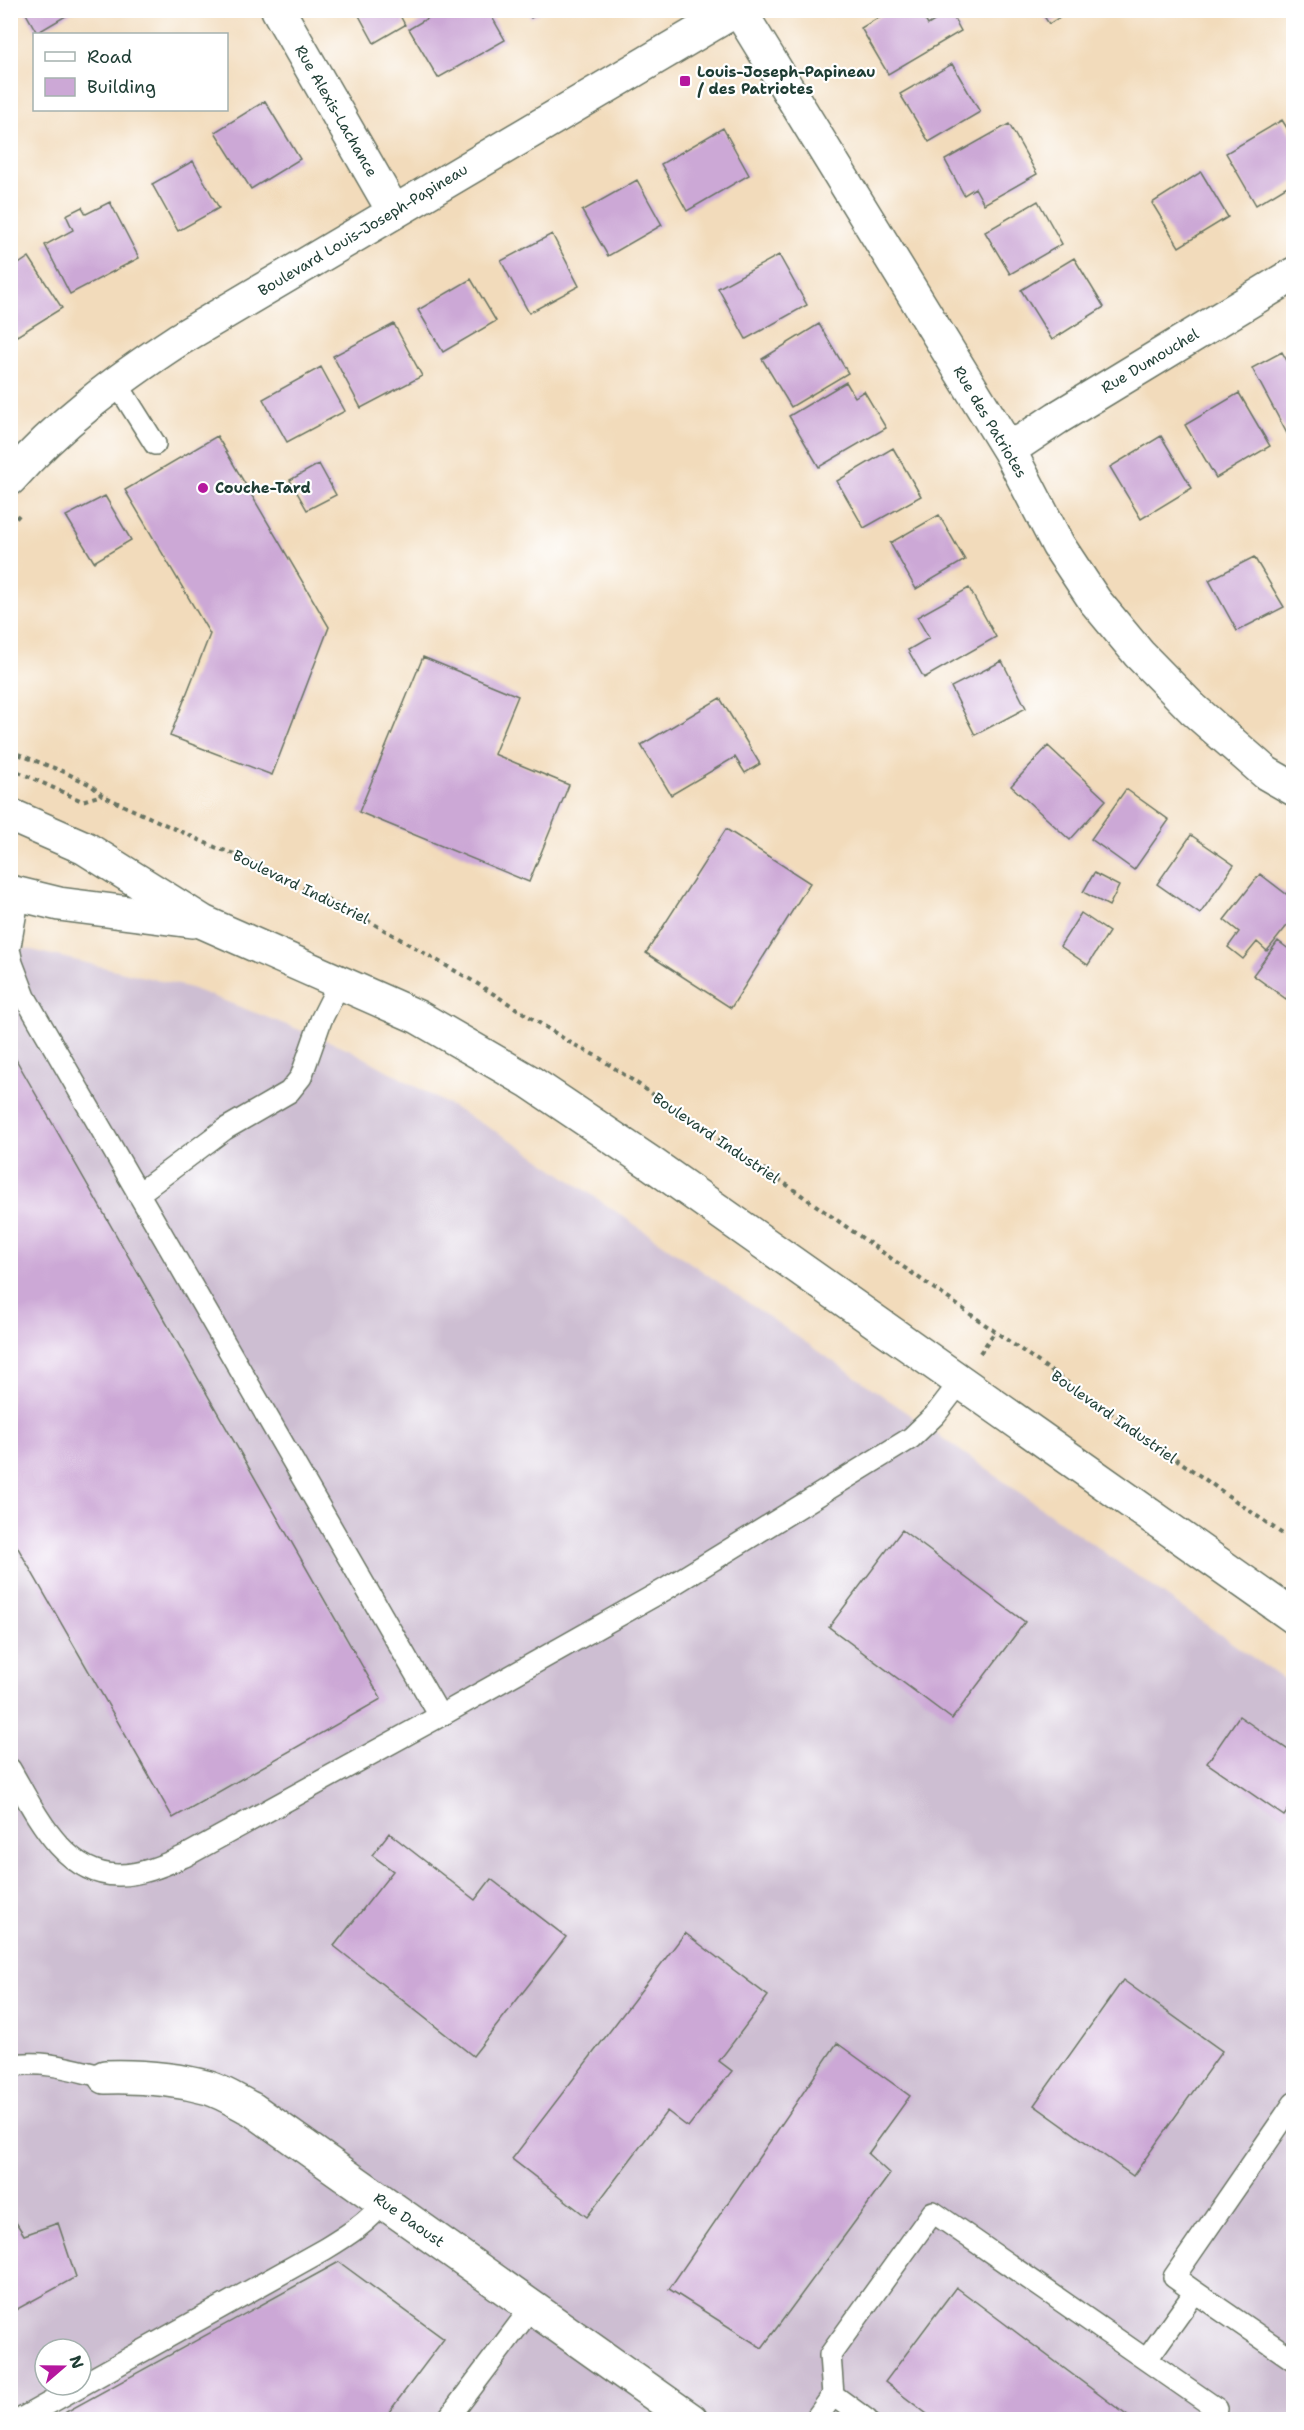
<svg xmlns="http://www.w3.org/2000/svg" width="1304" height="2430" font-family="'Shantell Sans',sans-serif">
  <rect width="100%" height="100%" fill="#fff"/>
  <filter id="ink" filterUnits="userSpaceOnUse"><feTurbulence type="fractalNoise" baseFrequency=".0167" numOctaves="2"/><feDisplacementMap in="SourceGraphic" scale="12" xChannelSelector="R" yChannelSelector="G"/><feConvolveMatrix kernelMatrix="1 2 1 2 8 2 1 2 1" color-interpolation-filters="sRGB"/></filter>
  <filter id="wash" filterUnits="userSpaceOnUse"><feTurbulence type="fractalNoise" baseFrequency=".008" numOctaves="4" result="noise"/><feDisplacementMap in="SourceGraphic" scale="24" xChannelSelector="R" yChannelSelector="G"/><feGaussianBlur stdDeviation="1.35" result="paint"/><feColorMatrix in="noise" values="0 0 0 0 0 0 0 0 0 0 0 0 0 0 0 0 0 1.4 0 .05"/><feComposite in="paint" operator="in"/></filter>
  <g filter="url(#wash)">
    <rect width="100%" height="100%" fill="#f2dbbb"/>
    <path fill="#cdbed2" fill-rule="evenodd" d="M11,945L191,988L349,1049L518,1144L869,1386L1293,1686V2419L11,2420ZM45,2349H81V2385H45Z"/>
    <g id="blocks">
      <path fill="#cca8d6" d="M24,10H76L37,33Z
        M356,10H397L405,25L374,43Z
        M441,10H488L505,40L438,78L409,29Z
        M527,10H544L531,18Z
        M891,10H919L928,25L950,11L961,31L888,74L861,28Z
        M1040,10H1071L1049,24Z
        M952,64L980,112L929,142L900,94Z
        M265,101L300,159L251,189L215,132Z
        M1282,120L1294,139V182L1256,205L1226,153Z
        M1009,124L1037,174L984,204L975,188L964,195L945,160Z
        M723,128L749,175L687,211L661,164Z
        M193,161L219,208L178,231L152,184Z
        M1201,172L1228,217L1179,247L1152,203Z
        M637,180L662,225L608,256L582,211Z
        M1038,201L1062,244L1010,274L985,232Z
        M110,202L139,258L70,294L45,245L73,230L66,215L82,207L86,214Z
        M552,234L579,286L529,313L501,261Z
        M779,255L807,305L746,339L718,288Z
        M29,257L62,308L17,336L10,326V270Z
        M1074,258L1104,307L1052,340L1021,290Z
        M471,279L496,321L443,352L418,310Z
        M394,324L422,376L361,408L333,356Z
        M819,324L848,373L791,407L762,359Z
        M1282,352L1290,366L1294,365V439L1291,441L1252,368Z
        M321,367L345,411L287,442L263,399Z
        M846,382L855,397L864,391L886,428L819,467L789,416Z
        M1239,393L1270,446L1216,478L1185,425Z
        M217,436L329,627L272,775L170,736L210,634L125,490Z
        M1161,436L1192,488L1141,519L1110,467Z
        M893,448L921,496L864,528L837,481Z
        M319,464L336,495L307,510L290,480Z
        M105,496L131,540L94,562L66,516Z
        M939,515L965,560L916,589L890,543Z
        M1254,557L1284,607L1237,631L1209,580Z
        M969,588L996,637L924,678L908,650L929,638L917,617Z
        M423,657L518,696L494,754L569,785L529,882L359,812Z
        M1002,661L1026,708L975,735L951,687Z
        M720,698L760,764L745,773L735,757L671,795L641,745Z
        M1048,746L1106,800L1070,840L1011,786Z
        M1126,789L1169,820L1134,870L1091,839Z
        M726,829L810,883L731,1008L646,953Z
        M1191,835L1234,865L1200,914L1157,884Z
        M1094,873L1119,886L1109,906L1083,892Z
        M1260,874L1294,900V917L1267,951L1257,942L1243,959L1228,947L1239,932L1224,920Z
        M1081,913L1109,932L1088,965L1060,946Z
        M1278,941L1294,953V988L1286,999L1253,975Z
        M10,1049L381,1699L173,1818L10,1534Z
        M902,1530L1025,1622L952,1719L829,1627Z
        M1239,1716L1294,1754V1802L1284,1816L1207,1763Z
        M389,1833L475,1900L491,1879L566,1937L473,2056L334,1946L393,1871L372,1855Z
        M685,1933L768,1996L719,2061L732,2071L688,2127L667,2111L587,2217L512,2159Z
        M1123,1980L1222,2051L1133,2176L1034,2105Z
        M837,2043L910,2096L868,2154L890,2174L762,2348L669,2289Z
        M10,2213L24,2235L58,2223L76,2277L10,2313Z
        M339,2262L444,2339L383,2420H61L66,2412Z
        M956,2287L1133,2420H935L885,2382Z"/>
    </g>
  </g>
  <g filter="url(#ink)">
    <use href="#blocks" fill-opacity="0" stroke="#697463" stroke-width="1.5"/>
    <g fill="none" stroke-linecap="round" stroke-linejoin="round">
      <defs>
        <path id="service" d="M116,382L155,444
          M10,946L19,894
          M10,953L12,963L25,997L440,1716L664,1590L911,1438L935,1415L961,1381
          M138,1194L225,1129L289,1092L301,1077L321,1020L340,982
          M10,1769C34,1810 63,1876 119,1875C142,1875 164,1865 185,1856L440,1716
          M10,2066C43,2059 74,2070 105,2077
          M1195,2292L1174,2277L1294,2103
          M1147,2359L1195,2292L1294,2360
          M833,2395L830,2355L933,2212L1217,2409
          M19,2420L325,2249C348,2235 367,2223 384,2202
          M447,2420L532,2307
          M815,2420L833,2395L867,2420"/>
        <path id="minor" d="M278,10L394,212
          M739,10L1009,450L1058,545L1095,601L1139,654L1193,709L1266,773L1294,789
          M1009,450L1057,418L1294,274
          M10,479C59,423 117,380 178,340L736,10
          M105,2077C139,2076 176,2079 209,2088C224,2093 238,2102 252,2109L691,2420"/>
        <path id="tertiary" d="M10,815L85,848L203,922L418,1017L530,1082L652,1164L1294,1617
          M10,892L59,904L192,921"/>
      </defs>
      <use href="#service" stroke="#697463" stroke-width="24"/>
      <use href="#minor" stroke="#697463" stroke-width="36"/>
      <use href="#tertiary" stroke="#697463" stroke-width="36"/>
      <path stroke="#697463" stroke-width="4" stroke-dasharray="4.5 4.5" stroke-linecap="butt" d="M10,525L20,514
        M10,751L62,771L91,785L102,795L120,804L217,848L240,856L365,919L473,981L571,1043L598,1057L787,1185L1294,1542
        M10,768L82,801L102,795
        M980,1353L994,1333"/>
      <use href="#service" stroke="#fff" stroke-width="21"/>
      <use href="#minor" stroke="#fff" stroke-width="33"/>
      <use href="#tertiary" stroke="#fff" stroke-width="33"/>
    </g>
  </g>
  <g fill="#b5179e" stroke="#fff" stroke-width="2">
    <rect x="679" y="75" width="12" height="12" rx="3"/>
    <circle cx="203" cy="488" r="6"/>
  </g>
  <g text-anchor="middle" stroke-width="4.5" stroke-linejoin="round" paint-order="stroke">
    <g font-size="15" font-weight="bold" fill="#1f3d34" stroke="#fff" text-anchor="start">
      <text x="697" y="77">Louis-Joseph-Papineau<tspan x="697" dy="17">/ des Patriotes</tspan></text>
      <text x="215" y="493">Couche-Tard</text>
    </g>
    <g font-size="15" fill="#1f3d34" stroke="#fff">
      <text transform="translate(336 111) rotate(60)" y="5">Rue Alexis-Lachance</text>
      <text transform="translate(363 230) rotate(-31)" y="5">Boulevard Louis-Joseph-Papineau</text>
      <text transform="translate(1150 361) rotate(-31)" y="5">Rue Dumouchel</text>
      <text transform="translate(990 422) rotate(59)" y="5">Rue des Patriotes</text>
      <text transform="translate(301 887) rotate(26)" y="5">Boulevard Industriel</text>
      <text transform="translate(716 1138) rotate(34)" y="5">Boulevard Industriel</text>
      <text transform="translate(1114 1417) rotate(35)" y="5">Boulevard Industriel</text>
      <text transform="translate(409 2220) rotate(35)" y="5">Rue Daoust</text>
    </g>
  </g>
  <rect width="1304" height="2430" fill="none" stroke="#fff" stroke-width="36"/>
  <rect x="33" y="33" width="195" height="78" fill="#ffffff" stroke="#a5b1ae" stroke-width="1.5"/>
  <rect x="45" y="52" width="30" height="9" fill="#ffffff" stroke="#a5b1ae" stroke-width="1.5"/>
  <text x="87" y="63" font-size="18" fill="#1f3d34">Road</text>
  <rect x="45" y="78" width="30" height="18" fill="#cca8d6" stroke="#a5b1ae" stroke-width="1.5"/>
  <text x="87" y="93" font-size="18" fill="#1f3d34">Building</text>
  <g transform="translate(63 2367) rotate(70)"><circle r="28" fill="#ffffff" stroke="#a5b1ae" stroke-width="1.5"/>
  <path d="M0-4.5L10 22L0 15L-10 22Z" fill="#b5179e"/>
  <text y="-9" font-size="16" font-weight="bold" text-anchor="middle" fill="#1f3d34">N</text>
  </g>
</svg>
